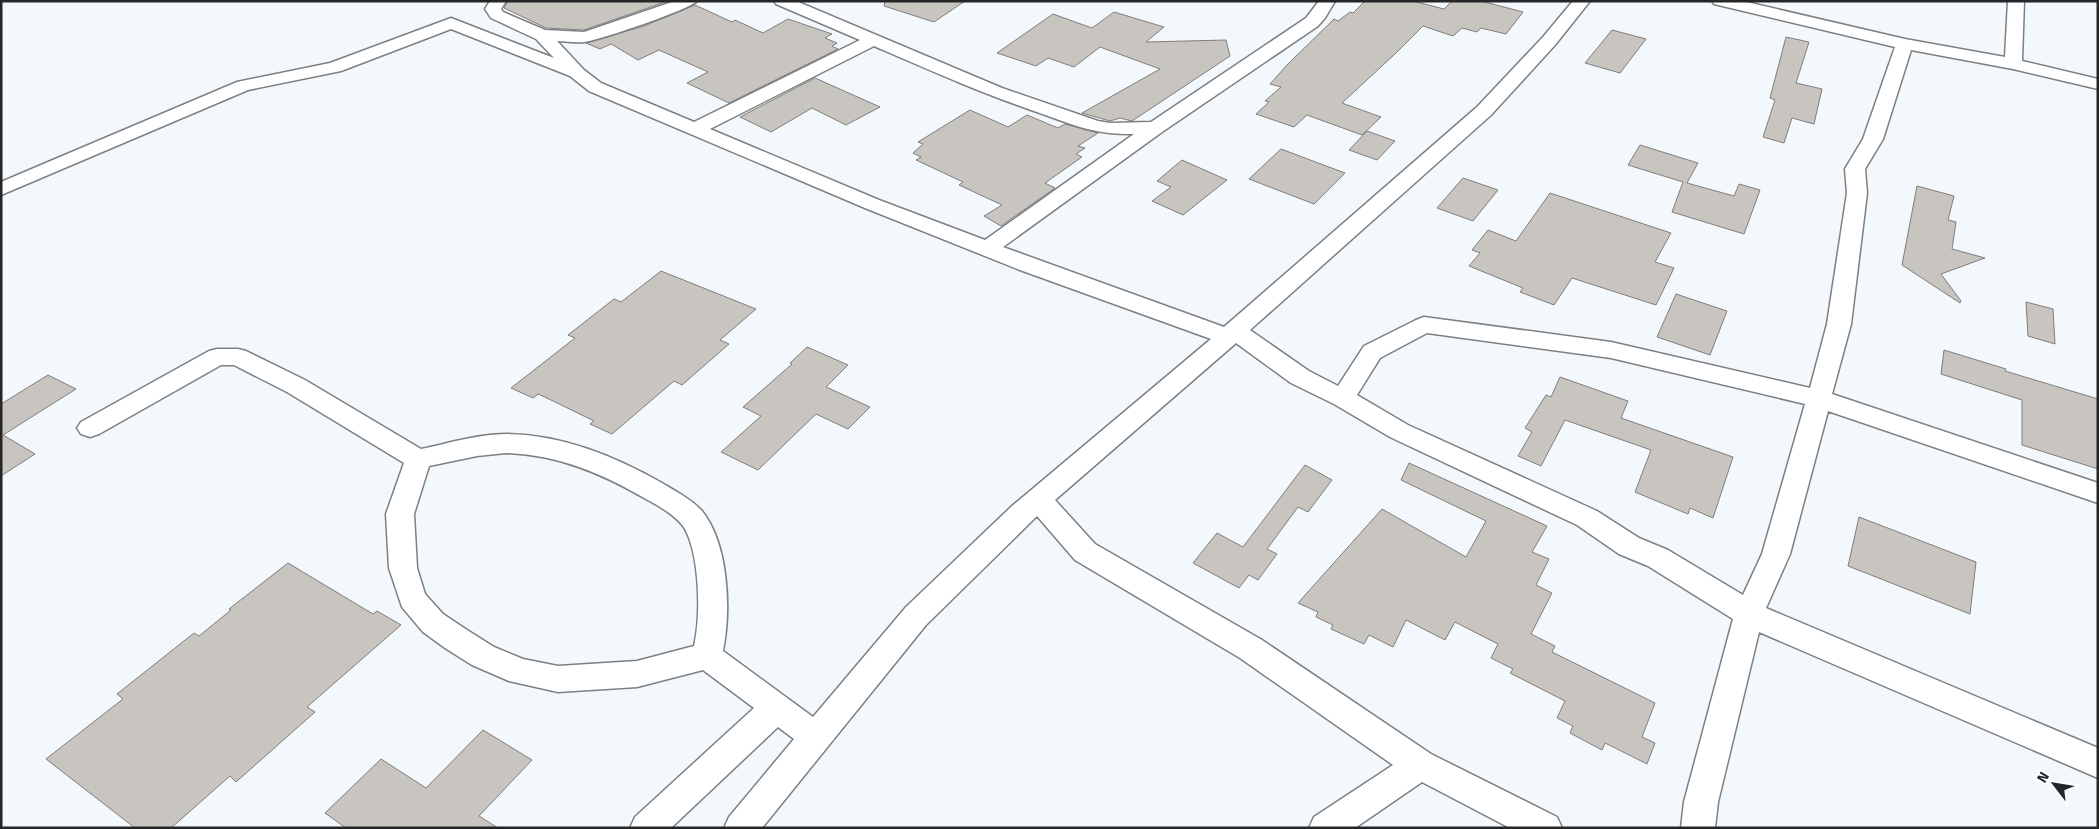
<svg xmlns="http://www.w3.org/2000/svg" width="2099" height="829" font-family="'Fira Sans',sans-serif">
  <rect width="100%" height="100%" fill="#f3f8fc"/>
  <path fill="#c8c4c0" stroke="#817d7a" d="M508,1H668L584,30L546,28L504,8Z
    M885,1H965L934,22L884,6Z
    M1365,1H1413L1444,9L1452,1H1481L1523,12L1506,34L1481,28L1477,32L1462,28L1453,36L1423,26L1395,54L1342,103L1381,117L1362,135L1307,115L1294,127L1256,114L1269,102L1265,101L1281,87L1270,84L1287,65L1334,19L1338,21L1350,12L1353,13Z
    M695,5L732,22L735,20L763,33L788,19L832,34L825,38L837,43L832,46L838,49L729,103L687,83L708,72L659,50L638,60L611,44L600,49L586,43L644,26Z
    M1114,12L1164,27L1146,42L1226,40L1230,56L1132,121L1120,118L1110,121L1082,113L1160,69L1100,47L1074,67L1048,58L1036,66L997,53L1053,14L1092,28Z
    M1612,30L1646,39L1620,73L1585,63Z
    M1786,37L1809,42L1796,83L1822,89L1814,124L1792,118L1784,143L1763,137L1775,100L1770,98Z
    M815,78L880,107L846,125L812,108L771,132L740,117Z
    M970,110L1008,127L1027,115L1058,128L1065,124L1098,133L1078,146L1085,148L1076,154L1082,157L1045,183L1055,188L1001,226L984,216L1002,205L959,185L963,182L916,160L921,157L913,153L923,144L918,142Z
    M1367,131L1395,141L1377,160L1349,150Z
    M1640,145L1698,163L1687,183L1734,196L1739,184L1760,190L1744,234L1672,212L1683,182L1628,165Z
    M1281,149L1345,173L1314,204L1249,179Z
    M1182,160L1227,180L1183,215L1152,201L1171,187L1157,181Z
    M1463,178L1498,190L1473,221L1437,208Z
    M1917,186L1954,196L1948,220L1956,222L1952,249L1985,258L1941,274L1961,301L1960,303L1902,265Z
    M1550,193L1671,233L1655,262L1674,268L1656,305L1572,278L1554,305L1520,292L1523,288L1469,266L1480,253L1472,250L1488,230L1516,241Z
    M661,271L756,309L720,340L729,344L682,385L674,381L612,434L590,424L594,421L553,401L538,394L533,398L511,388L575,338L568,335L614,299L621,302Z
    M1676,294L1727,311L1710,355L1657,337Z
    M2026,302L2053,309L2055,344L2028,336Z
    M807,347L848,365L826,387L870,407L848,429L816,414L758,470L721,452L761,416L743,407L792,364L790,363Z
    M1944,350L2006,369L2005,371L2098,399V469L2022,445V400L1941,374Z
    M48,375L76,389L3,435L35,454L1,476V404Z
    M1560,377L1628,401L1621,418L1733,457L1713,518L1690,508L1688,514L1635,492L1651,450L1565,420L1541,466L1518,456L1532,432L1525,428L1546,395L1551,397Z
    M1409,463L1547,526L1532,552L1549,559L1536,585L1552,593L1531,634L1555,646L1552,652L1655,703L1642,737L1655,743L1647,764L1605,743L1602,750L1570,733L1573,726L1557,718L1565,701L1510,673L1513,669L1491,658L1498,644L1455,622L1445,640L1406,620L1393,647L1369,635L1364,644L1331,629L1333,625L1316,617L1318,612L1298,603L1382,509L1466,557L1486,521L1401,480Z
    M1305,465L1332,480L1308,512L1298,507L1267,549L1277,554L1258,580L1249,575L1239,588L1193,563L1217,533L1243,547Z
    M1859,517L1976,562L1970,614L1848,566Z
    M288,563L373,614L377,611L401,625L307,707L315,712L236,782L230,776L171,828H135L46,759L123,699L117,694L194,633L199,636L231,610L229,609Z
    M483,730L532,760L479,816L498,828H346L325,813L381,759L426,788Z"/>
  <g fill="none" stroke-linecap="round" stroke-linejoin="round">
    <defs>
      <path id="minor" d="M490,1H506L501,9L503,12L545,30L584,32L675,1H697C691,9 597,41 584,42C575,43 566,41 557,41L584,70L601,83L694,122L860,40L776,4L774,1H796L1002,88L1098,121L1110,123L1151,122L1306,18L1319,1H1335L1325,18L1318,26L1162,132L1003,247L1224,327L1477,107L1543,37L1573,1H1590L1555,45L1491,115L1250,330L1309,371L1338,386L1364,346L1416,320L1424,317L1611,342L1810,388L1827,324L1847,193L1845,169L1863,139L1895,47L1714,4L1712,1H1742L1905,39L2005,57L2008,1H2024L2022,61L2098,79V89L2013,69L1911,50L1883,139L1865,169L1867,193L1851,324L1832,394L2098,483V503L1828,411L1790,554L1766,608L2098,748V778L1759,632L1718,802L1715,828H1681L1684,802L1733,619L1648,566L1619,554L1577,525L1390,437L1334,404L1291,383L1236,343L1055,500L1095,544L1262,640L1431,754L1557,817L1562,828H1510L1422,782L1355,828H1309L1314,817L1393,765L1240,658L1075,560L1037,516L926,625L762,828H724L729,817L794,739L778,727L671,828H630L635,817L754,708L703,670L637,687L558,692L509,681L472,665L445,648L423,632L402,607L389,568L386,514L404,463L287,392L234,365H221L99,434L90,437L81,434L77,428L81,422L209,351L217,349H238L246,351L305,380L421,449C450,443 478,434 507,434C563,435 614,456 662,483C675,491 691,499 702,511C729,545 731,610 723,651L813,717L906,607L1012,506L1211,339L1020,270L865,208L589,91L570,76L451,29L341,71L248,90L1,195V182L237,82L330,63L451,18L554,58L536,39L491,18L485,9ZM874,46C927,69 979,92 1034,111C1071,124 1094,135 1134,134L985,240L879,200L710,129ZM1427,333L1611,358L1805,404L1762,554L1743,595L1668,550L1639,538L1597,511L1408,425L1357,395L1380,358ZM506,453C558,455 601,473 646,499C659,506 677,516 685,529C700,557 701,616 694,646L637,661L558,666L523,659L494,647L467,630L443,614L425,594L417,568L414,514L429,466L477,456Z"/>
    </defs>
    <use href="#minor" stroke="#7c8084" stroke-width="3"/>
    <use href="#minor" fill="#fff" fill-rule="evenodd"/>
  </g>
  <rect width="2099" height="829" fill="none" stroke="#242627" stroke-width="5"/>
  <g transform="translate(2054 784) rotate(301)" stroke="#ffffff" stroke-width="4" paint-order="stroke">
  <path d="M0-4L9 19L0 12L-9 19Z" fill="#242627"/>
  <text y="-8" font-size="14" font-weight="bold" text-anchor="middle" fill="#242627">N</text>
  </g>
</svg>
